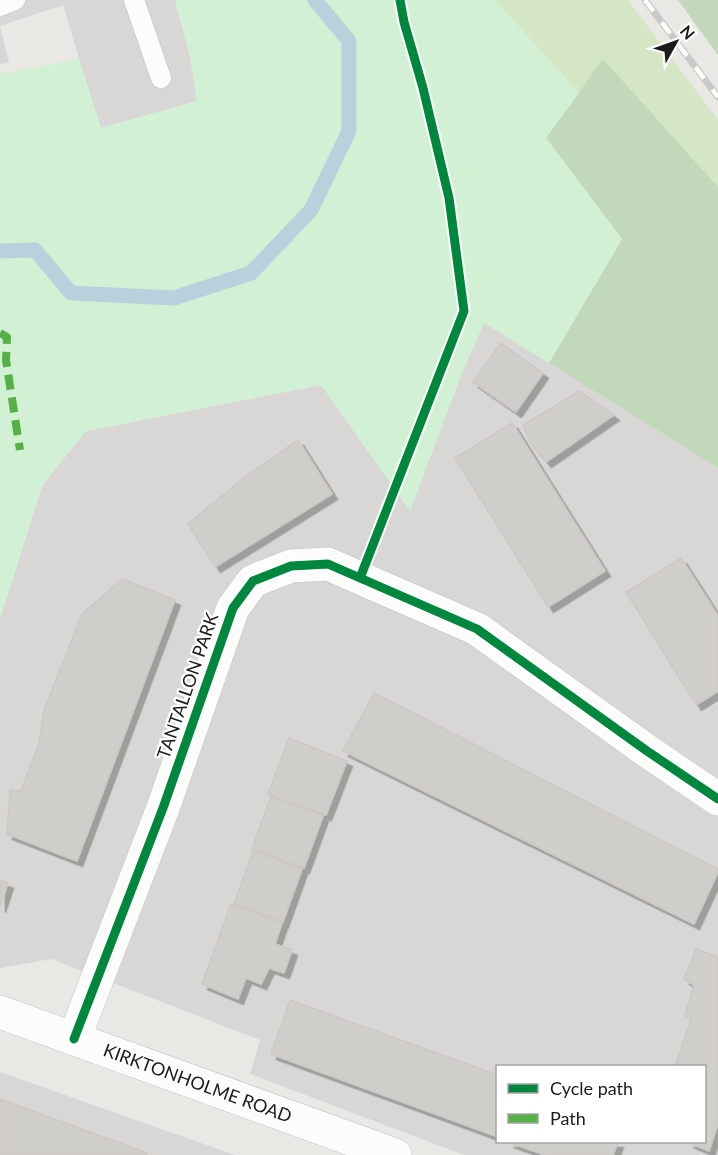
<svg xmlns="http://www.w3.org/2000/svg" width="718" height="1155" font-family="Lato,sans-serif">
  <defs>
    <filter id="shadow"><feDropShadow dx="5.5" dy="5.5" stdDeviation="0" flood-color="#0004"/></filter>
  </defs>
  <rect width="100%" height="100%" fill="#e9e8e4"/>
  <path fill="#d8d7d5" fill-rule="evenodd" d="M0,0H175L190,57L198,101L100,128L63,5L0,26L9,63L0,64Z
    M484,322L718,468V1155H464L250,1074L260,1040L51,959L0,968V619L42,486L86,431L321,385L461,375ZM498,1066H704V1142H498Z
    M0,1072L235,1155H0Z"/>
  <path fill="#d4e6c3" d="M495,0H628L718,120V187L604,60L579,93Z"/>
  <path fill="#c2d8ba" d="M678,0H718V55Z
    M603,59L718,187V468L549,363L622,239L546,138Z"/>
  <path fill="#d1f0d4" d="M175,0H495L579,93L546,138L622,239L549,363L484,323L461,376L410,511L321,385L86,431L42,486L0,619V74L79,59L101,128L197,101L190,57Z"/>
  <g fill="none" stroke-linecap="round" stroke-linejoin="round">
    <path stroke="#b7d2dc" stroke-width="15" d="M0,251L35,250L71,293L174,298L251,273L311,210L349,131V41L315,0"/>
  </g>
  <path fill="#d0ceca" stroke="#ccc9c5" stroke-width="1.5" filter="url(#shadow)" d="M501,343L543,373L516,412L473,382Z
    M579,391L614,415L546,462L531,444L523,425Z
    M512,423L605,571L548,607L455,458Z
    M298,440L332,494L215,567L188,524L246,476Z
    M681,558L718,616V691L696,705L626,592Z
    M122,579L175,600L77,861L7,834L10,790L21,791L39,743L44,710L82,614Z
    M374,693L718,869V872L694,924L343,751Z
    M289,738L347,761L326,815L268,794Z
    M271,796L323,816L304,868L252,849Z
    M253,851L302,869L283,922L234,904Z
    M0,880L8,883L0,907Z
    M231,904L282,923L275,944L292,950L284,973L269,968L261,984L246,978L238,999L202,984Z
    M696,949L718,957V1124L709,1151L688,1142H704V1066H675L691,1020L685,1015L694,985L684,979Z
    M290,1000L498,1075V1137L271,1054Z
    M0,1099L147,1153L146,1155H0Z
    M508,1142H618L613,1155H545Z"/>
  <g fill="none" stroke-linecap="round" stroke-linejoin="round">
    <defs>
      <path id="service" d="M134,0L161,78
        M0,6L15,0"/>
      <path id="minor" d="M74,1039L163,808L233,608L253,581L291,566L328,564L477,629L647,751L718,799"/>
      <g id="tertiary">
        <path id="s1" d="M0,1012L395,1155"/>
      </g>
    </defs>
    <use href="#service" stroke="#c2c2c0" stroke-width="21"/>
    <use href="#minor" stroke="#c2c2c0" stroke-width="34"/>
    <use href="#tertiary" stroke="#c2c2c0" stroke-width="34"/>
    <use href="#service" stroke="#fcfcfb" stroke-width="20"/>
    <use href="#minor" stroke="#fcfcfb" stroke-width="33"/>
    <use href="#tertiary" stroke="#fcfcfb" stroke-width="33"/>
    <defs>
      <path id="rail" d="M645,0L718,97"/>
    </defs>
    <use href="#rail" stroke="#c9c9c8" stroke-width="7"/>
    <use href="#rail" stroke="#fff" stroke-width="4.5" stroke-dasharray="14" stroke-linecap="butt"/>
    <path stroke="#55b145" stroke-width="8" stroke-dasharray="15 8" stroke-linecap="butt" d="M0,333L7,337L6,360L20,450"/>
    <defs>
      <path id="cycleway" d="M360,578L464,311L449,198L423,88L404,22L400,0
        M74,1039L163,808L233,608L253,581L291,566L328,564L477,629L647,751L718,799"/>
    </defs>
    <use href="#cycleway" stroke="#fff" stroke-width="13"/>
    <use href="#cycleway" stroke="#00873e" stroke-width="9"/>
  </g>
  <g text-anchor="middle" stroke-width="4.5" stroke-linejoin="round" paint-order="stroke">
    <g font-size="18" fill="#1b1b1b" stroke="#fff">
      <text transform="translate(188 686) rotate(-71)" y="6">TANTALLON PARK</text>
      <text dy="6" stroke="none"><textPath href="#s1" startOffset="210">KIRKTONHOLME ROAD</textPath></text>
    </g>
  </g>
  <rect x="496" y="1065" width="210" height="78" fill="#ffffff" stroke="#a4a4a4" stroke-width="1.5"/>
  <rect x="508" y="1084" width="30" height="9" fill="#00873e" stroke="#a4a4a4" stroke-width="1.5"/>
  <text x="550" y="1095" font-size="18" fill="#1b1b1b">Cycle path</text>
  <rect x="508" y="1114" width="30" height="9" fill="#55b145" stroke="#a4a4a4" stroke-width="1.5"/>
  <text x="550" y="1125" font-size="18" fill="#1b1b1b">Path</text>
  <g transform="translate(676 42) rotate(50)" stroke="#ffffff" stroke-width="4.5" paint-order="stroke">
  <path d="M0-4.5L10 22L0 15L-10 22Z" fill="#1b1b1b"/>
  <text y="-9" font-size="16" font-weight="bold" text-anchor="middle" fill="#1b1b1b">N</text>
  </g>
</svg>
